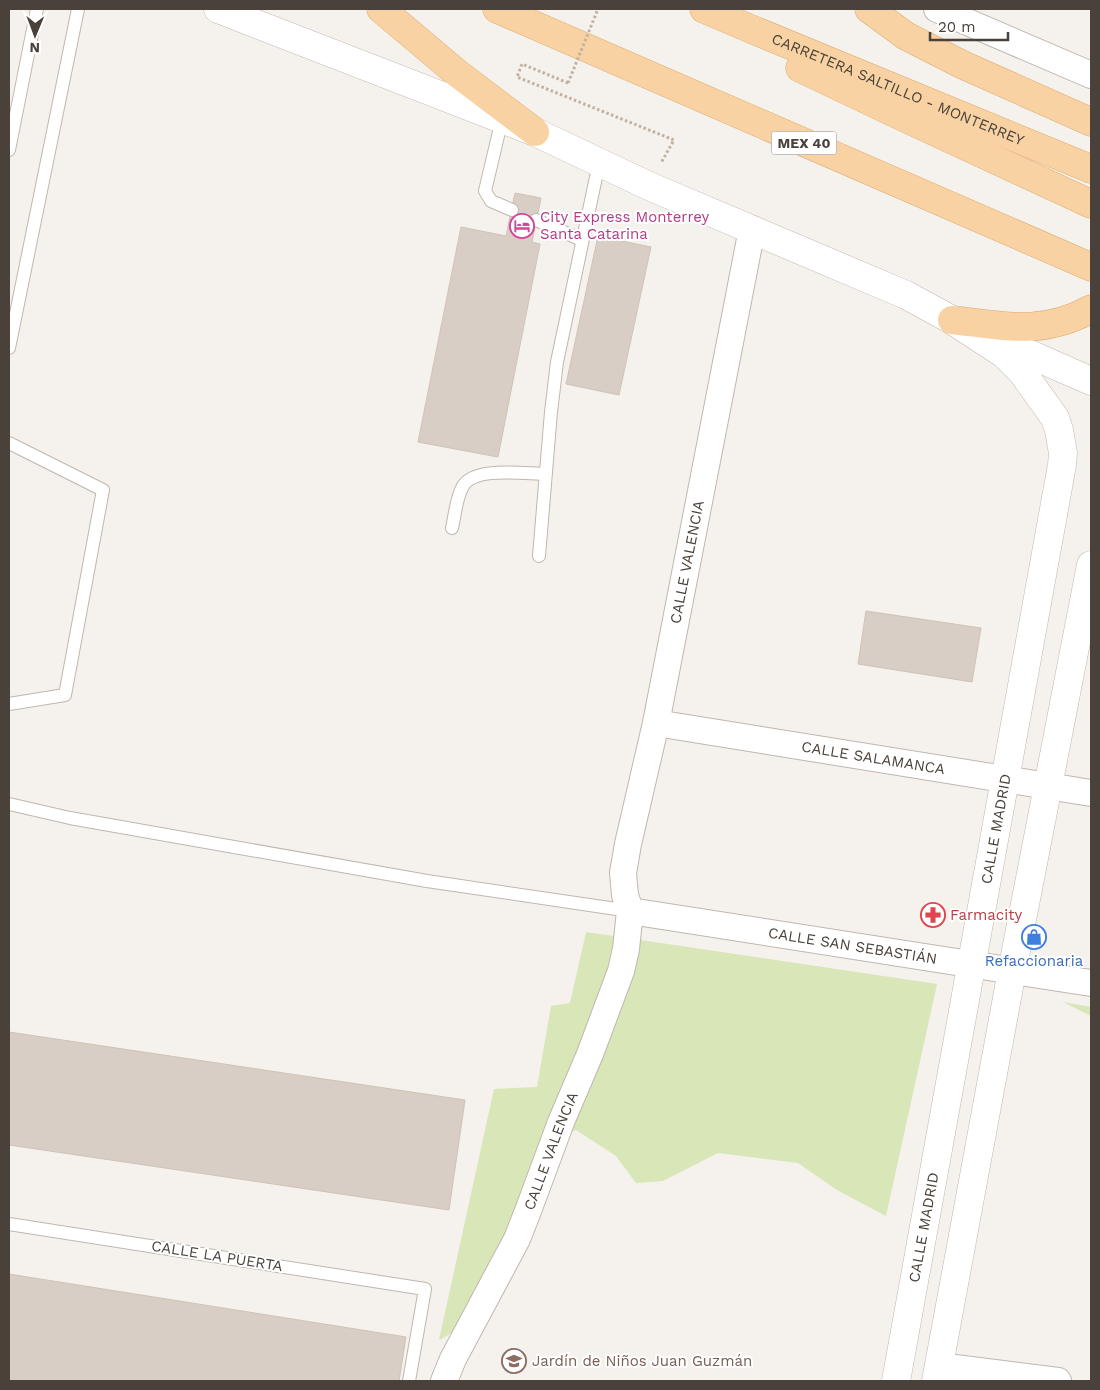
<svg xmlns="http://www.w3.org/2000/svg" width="1100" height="1390" font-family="'Work Sans',sans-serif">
  <rect width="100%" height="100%" fill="#f5f1ec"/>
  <path fill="#d8e6b8" d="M586,932L937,984L886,1216L837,1190L798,1163L718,1153L663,1181L636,1183L616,1156L576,1130L549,1140L487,1314L439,1340L494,1089L537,1087L551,1006L570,1003Z
    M1063,1002L1091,1007V1016Z"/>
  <path fill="#d9cec5" stroke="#d0c2b6" d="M515,193L541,198L532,242L540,244L498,457L418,442L461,227L506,236Z
    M598,236L651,247L619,395L566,384Z
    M866,611L981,628L972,682L858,664Z
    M9,1032L465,1100L449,1210L9,1145Z
    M9,1274L406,1337L399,1381H9Z"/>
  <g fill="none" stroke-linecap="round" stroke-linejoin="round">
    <defs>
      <path id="service" d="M502,119L485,191L491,201L512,210
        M9,150L37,9
        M536,220L582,240
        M9,348L78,9
        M9,443L103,490L65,695L9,704
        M452,528C455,515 456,498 463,486C475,466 525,474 546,474
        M539,556L551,412L557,362L599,163
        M9,804L70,818L427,881L630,911
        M9,1224L425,1289L409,1381"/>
      <g id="minor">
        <path d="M937,9L1091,75"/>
        <path id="s1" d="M752,229L656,723L628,844L623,873L625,895L630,911L1091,983"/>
        <path id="s2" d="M656,723L1091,793"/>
        <path d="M939,1366L1058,1381"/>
        <path id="s3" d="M444,1381L453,1359L517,1239L528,1211L561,1122L590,1054L621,971L626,949L630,911"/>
      </g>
      <g id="tertiary">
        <path d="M218,9L535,132L649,186L906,295L952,320L1091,381"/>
        <path id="s4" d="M896,1381L1062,465L1063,453L1059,430L1055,418L1022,372L1004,354L952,320"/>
        <path d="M936,1381L1012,971L1091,565"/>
      </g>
      <g id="primary">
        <path d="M381,9L457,73L535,132"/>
        <path d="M497,9L1091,267"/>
        <path id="s5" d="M704,9L751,29L1091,169"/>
        <path d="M869,9L906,36L963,65L1091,122"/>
        <path d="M800,68L903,117L1091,204"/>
        <path d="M952,320C1004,326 1042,336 1091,309"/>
      </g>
    </defs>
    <use href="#service" stroke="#c0b7af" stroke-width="14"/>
    <use href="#minor" stroke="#c0b7af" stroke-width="28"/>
    <use href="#tertiary" stroke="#c0b7af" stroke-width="29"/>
    <use href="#primary" stroke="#ddac72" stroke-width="29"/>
    <path stroke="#c1b1a1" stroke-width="3" stroke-dasharray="2.5 2.5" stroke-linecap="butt" d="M568,83L522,64L517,77L674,140L661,163"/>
    <use href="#service" stroke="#fff" stroke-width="12"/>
    <use href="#minor" stroke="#fff" stroke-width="26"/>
    <use href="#tertiary" stroke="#fff" stroke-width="28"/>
    <use href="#primary" stroke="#f8d2a2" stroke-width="28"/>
    <path stroke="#c1b1a1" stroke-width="3" stroke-dasharray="2.5 2.5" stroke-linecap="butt" d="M568,83L598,9"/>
  </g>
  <defs>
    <symbol id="hotel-ring" viewBox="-11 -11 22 22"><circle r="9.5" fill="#fff" stroke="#d1479c" stroke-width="1.5"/><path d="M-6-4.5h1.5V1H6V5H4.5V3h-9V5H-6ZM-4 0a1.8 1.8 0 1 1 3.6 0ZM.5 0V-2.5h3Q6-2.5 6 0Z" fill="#d1479c"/></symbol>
    <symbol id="pharmacy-ring" viewBox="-11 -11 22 22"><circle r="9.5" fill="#fff" stroke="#e0444e" stroke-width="1.5"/><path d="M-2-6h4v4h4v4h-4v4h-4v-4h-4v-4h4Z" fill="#e0444e"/></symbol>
    <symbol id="shop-ring" viewBox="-11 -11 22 22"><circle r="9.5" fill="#fff" stroke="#3f7fe0" stroke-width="1.5"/><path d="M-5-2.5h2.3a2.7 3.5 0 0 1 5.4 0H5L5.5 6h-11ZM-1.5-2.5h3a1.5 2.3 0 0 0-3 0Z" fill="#3f7fe0"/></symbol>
    <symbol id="school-ring" viewBox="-11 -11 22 22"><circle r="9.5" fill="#fff" stroke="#8d6e63" stroke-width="1.5"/><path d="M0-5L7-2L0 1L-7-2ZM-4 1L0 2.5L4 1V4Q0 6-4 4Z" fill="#8d6e63"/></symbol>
  </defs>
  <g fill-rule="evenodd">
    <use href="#hotel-ring" x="508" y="212" width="28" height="28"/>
    <use href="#pharmacy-ring" x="919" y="901" width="28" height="28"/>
    <use href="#shop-ring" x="1020" y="923" width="28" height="28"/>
    <use href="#school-ring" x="500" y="1347" width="28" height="28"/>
  </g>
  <g text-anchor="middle" stroke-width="4" stroke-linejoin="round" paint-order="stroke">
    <rect fill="#fff" stroke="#807a75" stroke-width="1" x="771.5" y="131.5" width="65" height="23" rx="4"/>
    <g font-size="14" font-weight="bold" fill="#49413a">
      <text x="804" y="148">MEX 40</text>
    </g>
    <g font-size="15" fill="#49413a" stroke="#fff">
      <text dy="5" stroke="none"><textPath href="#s5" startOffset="210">CARRETERA SALTILLO - MONTERREY</textPath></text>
      <text transform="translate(687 562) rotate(-79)" y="5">CALLE VALENCIA</text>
      <text dy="5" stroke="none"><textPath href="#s2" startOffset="220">CALLE SALAMANCA</textPath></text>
      <text dy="5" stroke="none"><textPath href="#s4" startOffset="561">CALLE MADRID</textPath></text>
      <text dy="5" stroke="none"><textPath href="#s1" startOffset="921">CALLE SAN SEBASTIÁN</textPath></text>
      <text dy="5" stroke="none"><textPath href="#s3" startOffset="254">CALLE VALENCIA</textPath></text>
      <text dy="5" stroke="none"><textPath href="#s4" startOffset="156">CALLE MADRID</textPath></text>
      <text transform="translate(217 1256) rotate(9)" y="5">CALLE LA PUERTA</text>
    </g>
    <g font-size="15" fill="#b23c85" stroke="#fff" text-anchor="start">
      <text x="540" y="222">City Express Monterrey<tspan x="540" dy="17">Santa Catarina</tspan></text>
    </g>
    <g font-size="15" fill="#be3a42" stroke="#fff" text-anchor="start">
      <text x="950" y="920">Farmacity</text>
    </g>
    <g font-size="15" fill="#366cbe" stroke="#fff">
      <text x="1034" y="966">Refaccionaria</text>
    </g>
    <g font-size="15" fill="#785e54" stroke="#fff" text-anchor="start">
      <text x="532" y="1366">Jardín de Niños Juan Guzmán</text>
    </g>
  </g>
  <rect width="1100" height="1390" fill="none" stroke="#49413a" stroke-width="20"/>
  <g transform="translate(35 35) rotate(181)" stroke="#ffffff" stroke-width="4" paint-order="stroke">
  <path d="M0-4L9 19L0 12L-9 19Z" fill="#49413a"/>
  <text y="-8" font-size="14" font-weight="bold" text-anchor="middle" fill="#49413a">N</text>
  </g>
  <path d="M930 32v8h78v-8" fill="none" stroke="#49413a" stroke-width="2.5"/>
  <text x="938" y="32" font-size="15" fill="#49413a" stroke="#ffffff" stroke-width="4" paint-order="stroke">20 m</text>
</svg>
